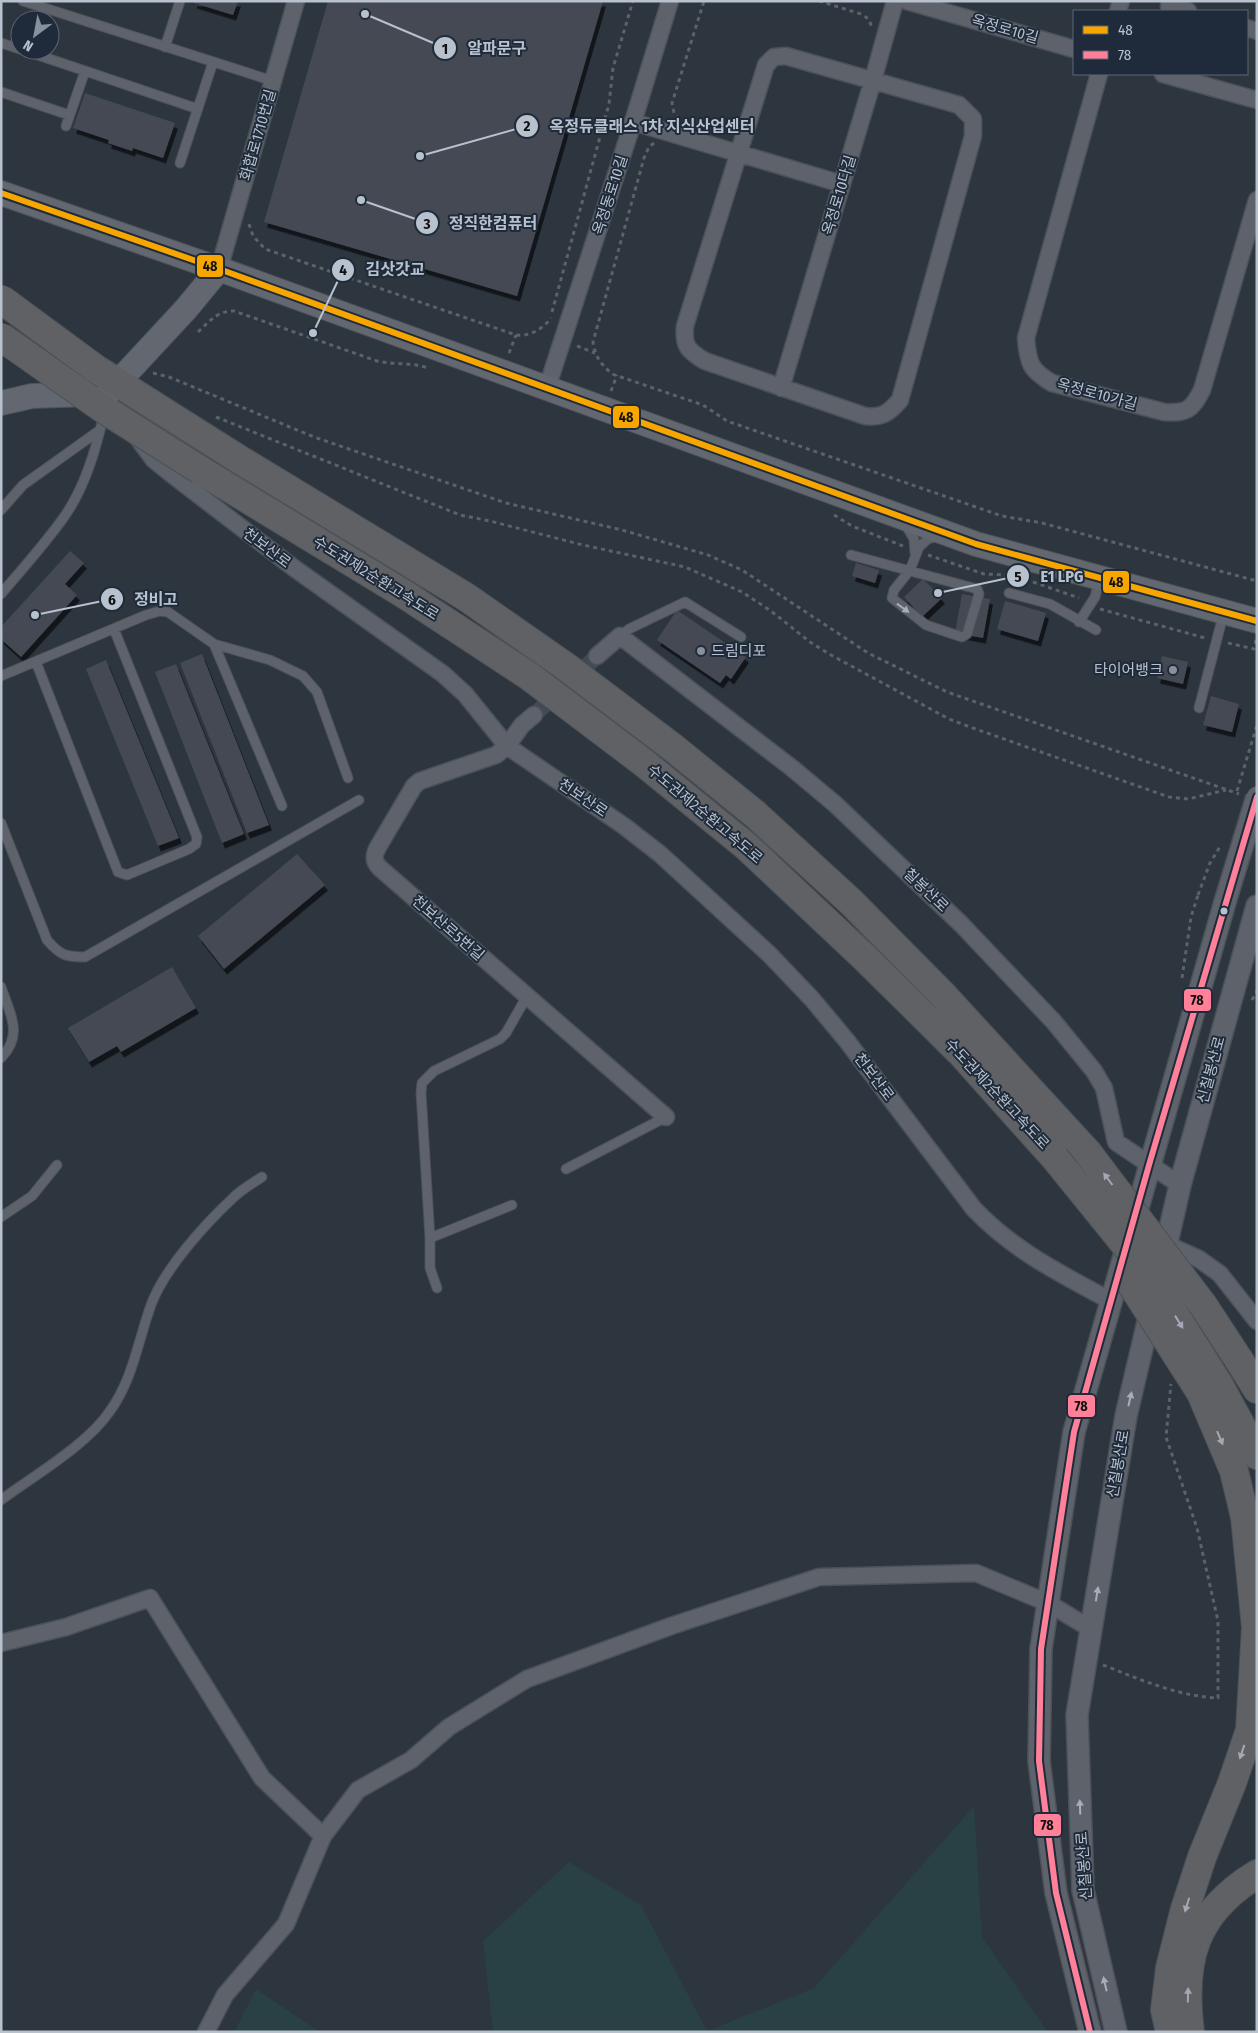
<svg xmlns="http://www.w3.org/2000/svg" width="1258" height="2033" font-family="'Fira Sans Condensed','Noto Sans KR',sans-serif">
  <defs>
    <filter id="shadow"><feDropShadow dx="3" dy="5.5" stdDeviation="0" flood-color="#0009"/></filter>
  </defs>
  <rect width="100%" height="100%" fill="#2d353e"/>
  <path fill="#294145" d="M974,1806L982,1937L1048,2032H493L483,1941L569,1862L641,1905L707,2031L814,1988Z
    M256,1989L320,2032H234Z"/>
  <path fill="#444a52" filter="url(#shadow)" d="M194,1H238L233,15L194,3Z
    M328,1H603L517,296L264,222Z
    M85,93L175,123L163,158L133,148L132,151L108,143L109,140L73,128Z
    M70,551L84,563L65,584L77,595L21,657L1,639V627Z
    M856,563L879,570L875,583L852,576Z
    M923,579L942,598L922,617L904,597Z
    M962,594L990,599L983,638L955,633Z
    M1005,601L1046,613L1038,641L997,629Z
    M677,610L746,657L731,679L726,675L720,683L657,640Z
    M202,654L269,825L247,833L180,663Z
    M1162,656L1188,662L1183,684L1157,678Z
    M106,660L179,838L158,846L86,669Z
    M176,664L244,834L222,843L155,672Z
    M1211,696L1239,704L1232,732L1203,725Z
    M297,854L325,885L224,969L198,936Z
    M172,967L196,1008L121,1052L117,1046L89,1062L68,1028Z"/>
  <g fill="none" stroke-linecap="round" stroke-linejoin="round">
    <path stroke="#424a54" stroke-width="16" stroke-dasharray="16 8" stroke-linecap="butt" d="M534,715L597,656"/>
    <defs>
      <path id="service" d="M23,1L273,81
        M1,43L20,49
        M165,47L180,1
        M23,50L198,109
        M1,92L69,115
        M66,126L85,71
        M180,163L213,62
        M1,510L23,485L100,430
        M905,524L914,539L915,553
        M851,555L977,589L979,594L967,634L962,637L926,625L892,598L894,590L910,570L919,547L928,539L937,536
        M1009,593L1050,604L1096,630
        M1,594C22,569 45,544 64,517C84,489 97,446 104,413
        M1079,622L1095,597L1100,578
        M620,636L629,629L685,602L741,637
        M214,644L282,806
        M36,662L118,872L127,875L189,849L196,844L197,837L114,629
        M1,676L146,615L160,611L168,612L214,644L270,660L303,676L317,692L348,778
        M1199,708L1224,612
        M1,823L47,940C60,955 65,957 85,957L359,800
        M1,987C10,1014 24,1034 1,1058
        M566,1169L666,1117
        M512,1205L430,1238L421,1093L422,1083L434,1071L500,1039L506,1033L527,996
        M1,1217L32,1196L57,1165
        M430,1238V1268L437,1288
        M1,1500C35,1475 88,1444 110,1411C133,1379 138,1341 151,1305C164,1269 206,1223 234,1197C242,1189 253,1183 262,1177"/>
      <path id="minor" d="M907,1L1074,49
        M1169,6L1188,11
        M1118,11L1121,1
        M1247,28L1257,31
        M786,56L959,105L973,119V136L900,400C889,413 882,418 865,416L705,361C688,351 683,346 685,326L766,65L774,57Z
        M1099,74L1026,338C1028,363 1030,370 1052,383L1164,412C1187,413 1191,411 1202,390L1257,200
        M1163,74L1257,100
        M633,122L842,184
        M219,269L296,1
        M547,388L633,122L670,1
        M781,388L873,80L895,1
        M137,437L154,460L170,473L294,568L443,674L465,694L507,746L624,826L660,854L769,954L812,999L847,1041L974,1209C1014,1251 1061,1274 1111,1301
        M597,656L620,636L792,768L835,804L961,924L1054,1022L1094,1071L1104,1088L1116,1142L1180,1185
        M534,715L522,725L507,746L496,755L420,781L414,786L378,847C373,856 373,862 381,869L666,1117
        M1166,1244L1199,1259L1220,1274L1257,1321
        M1,1643L66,1627L150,1598L262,1778L323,1836
        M206,2032L225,1995L286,1924L323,1836L358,1790L411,1760L449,1727L527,1679L671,1626L819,1577L976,1573L1048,1603L1091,1629"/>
      <path id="tertiary" d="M1162,1264L1180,1185L1257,906
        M1090,2032L1056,1893L1039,1761L1041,1649L1074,1432L1225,902
        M1116,2032L1083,1890L1077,1715L1126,1416L1152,1305"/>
      <path id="secondary" d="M1,193L219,269L976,544L1257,621
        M186,309L219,269
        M1,403L32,396L91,394"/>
      <path id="motorway" d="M237,458L466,597L565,666L671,746L755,814L851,902L942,994L1088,1153
        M200,470L404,594L529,676L644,763L746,846L864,957L961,1053L1055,1158
        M1239,1360L1257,1389
        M1219,1385L1257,1455
        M1170,2032L1165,2010L1170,1968L1185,1909L1202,1857L1232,1783L1250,1730L1256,1627L1245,1517L1234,1471L1201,1393
        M1190,2032C1181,1961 1193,1913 1257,1874"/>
    </defs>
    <use href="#service" stroke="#4c5158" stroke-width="11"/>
    <use href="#minor" stroke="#4c5158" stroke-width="19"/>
    <use href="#tertiary" stroke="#4c5158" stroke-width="24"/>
    <use href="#secondary" stroke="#4c5158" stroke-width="26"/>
    <use href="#motorway" stroke="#4a5159" stroke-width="30"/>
    <path stroke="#5b6268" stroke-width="3" stroke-dasharray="4 4" stroke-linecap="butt" d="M819,1L861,14C866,17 870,19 871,26
      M679,119L674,113L672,103L704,1
      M654,143L649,147L644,158L593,342C595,357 601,364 612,374L703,405L727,421L1002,516L1042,523L1257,581
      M249,224L253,236L265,249L516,335C529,337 543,329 551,318
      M552,312L609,104L613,68L633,1
      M198,332C210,321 217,311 234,311L377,361C395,365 411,362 428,368
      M577,346L595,353
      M509,353L516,335
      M153,373L169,377L314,437L506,503L622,530L708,555L742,570L868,653L947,692L1239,794
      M611,391L617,375
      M216,417L460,515L490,521L583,545L685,567L742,592L771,611L810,642L831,655L949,719L970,727L1169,797L1188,799L1226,790
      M834,515L852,526L903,546
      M928,555L984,574L1008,575
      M1033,582L1079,598
      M1100,609L1205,638
      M1228,643L1254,649L1256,640
      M1182,978L1191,917L1198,895
      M1252,1000L1257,991
      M1103,1665C1141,1680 1178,1696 1218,1698V1621L1197,1528L1166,1437L1171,1384"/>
    <use href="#service" stroke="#5e636b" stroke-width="9"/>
    <use href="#minor" stroke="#5e636b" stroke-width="16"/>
    <use href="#tertiary" stroke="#5e636b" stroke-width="21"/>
    <use href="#secondary" stroke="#626770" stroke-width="24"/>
    <use href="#motorway" stroke="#5f6165" stroke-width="28"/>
    <defs>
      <path id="tertiary-bridge" d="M1225,902L1257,797"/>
      <path id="secondary-bridge" d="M108,393L186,309"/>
      <path id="motorway-bridge" d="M1,299L96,369L237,458
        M1,337L105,410L200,470
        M1088,1153L1203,1305L1239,1360
        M1055,1158L1132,1253L1175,1315L1219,1385
        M1128,1279L1201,1393"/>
    </defs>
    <use href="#tertiary-bridge" stroke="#4c5158" stroke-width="24" stroke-linecap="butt"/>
    <use href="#secondary-bridge" stroke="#4c5158" stroke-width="26" stroke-linecap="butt"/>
    <use href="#motorway-bridge" stroke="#4a5159" stroke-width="30" stroke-linecap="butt"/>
    <path stroke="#5b6268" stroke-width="3" stroke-dasharray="4 4" stroke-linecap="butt" d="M1237,791L1257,725
      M1198,895L1210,863L1221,845"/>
    <use href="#tertiary-bridge" stroke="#5e636b" stroke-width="21"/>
    <use href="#secondary-bridge" stroke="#626770" stroke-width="24"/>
    <use href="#motorway-bridge" stroke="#5f6165" stroke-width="28"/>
    <defs>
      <path id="bus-1" d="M1,193L219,269L976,544L1257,621"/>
      <path id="bus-2" d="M1090,2032L1056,1893L1039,1761L1041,1649L1074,1432L1149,1165L1257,797"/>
    </defs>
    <use href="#bus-1" stroke="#1f2b3a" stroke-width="10"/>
    <use href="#bus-2" stroke="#1f2b3a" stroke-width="10"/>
    <use href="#bus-1" stroke="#f7a600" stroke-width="6"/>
    <use href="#bus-2" stroke="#ff8098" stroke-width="6"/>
  </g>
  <defs><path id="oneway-solid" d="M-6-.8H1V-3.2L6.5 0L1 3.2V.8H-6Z" transform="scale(1.25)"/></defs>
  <g fill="#a6aeba">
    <use href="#oneway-solid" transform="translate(903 608) rotate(36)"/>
    <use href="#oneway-solid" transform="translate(1130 1399) rotate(-77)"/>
    <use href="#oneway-solid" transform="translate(1097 1594) rotate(-81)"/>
    <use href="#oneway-solid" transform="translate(1080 1807) rotate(-92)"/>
    <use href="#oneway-solid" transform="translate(1105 1984) rotate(-103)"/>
  </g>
  <g fill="#a2a9b4">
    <use href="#oneway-solid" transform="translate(1108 1179) rotate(-127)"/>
    <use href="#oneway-solid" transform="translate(1179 1322) rotate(58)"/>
    <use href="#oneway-solid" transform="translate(1220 1438) rotate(67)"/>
    <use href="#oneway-solid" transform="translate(1242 1752) rotate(108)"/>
    <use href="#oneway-solid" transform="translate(1187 1905) rotate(107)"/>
    <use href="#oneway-solid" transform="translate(1188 1995) rotate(-89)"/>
  </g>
  <g fill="#87909c" stroke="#1f2b3a" stroke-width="2">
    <circle cx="701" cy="651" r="5"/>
    <circle cx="1173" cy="670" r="5"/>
  </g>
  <circle fill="#b8c1ce" stroke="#1f2b3a" stroke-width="2" cx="1224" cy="911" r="4.5"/>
  <g text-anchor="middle" stroke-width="4" stroke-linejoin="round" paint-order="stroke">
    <g font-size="15" fill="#b8c1ce" stroke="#1f2b3a">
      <text transform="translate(1005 29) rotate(16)" y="5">옥정로10길</text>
      <text transform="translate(258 135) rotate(-74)" y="5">화합로1710번길</text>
      <text transform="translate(610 195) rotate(-72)" y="5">옥정동로10길</text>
      <text transform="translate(839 195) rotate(-73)" y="5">옥정로10다길</text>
      <text transform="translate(1097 394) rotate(15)" y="5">옥정로10가길</text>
      <text transform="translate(267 548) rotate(37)" y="5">천보산로</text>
      <text transform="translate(376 578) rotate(32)" y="5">수도권제2순환고속도로</text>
      <text transform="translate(583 798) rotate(34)" y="5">천보산로</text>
      <text transform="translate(705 814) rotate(40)" y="5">수도권제2순환고속도로</text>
      <text transform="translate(926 890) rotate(44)" y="5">칠봉산로</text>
      <text transform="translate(448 928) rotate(41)" y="5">천보산로5번길</text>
      <text transform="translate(1211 1070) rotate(-75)" y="5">신칠봉산로</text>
      <text transform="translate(874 1077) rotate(53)" y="5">천보산로</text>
      <text transform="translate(997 1094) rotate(47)" y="5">수도권제2순환고속도로</text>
      <text transform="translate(1118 1464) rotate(-80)" y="5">신칠봉산로</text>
      <text transform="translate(1084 1866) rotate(-94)" y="5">신칠봉산로</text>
    </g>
    <g font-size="15" fill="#b8c1ce" stroke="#1f2b3a" text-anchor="start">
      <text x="711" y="656">드림디포</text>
      <text x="1163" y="675" text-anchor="end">타이어뱅크</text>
    </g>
  </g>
  <path fill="none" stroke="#b8c1ce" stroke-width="2" d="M365 14L445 48M420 156L527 126M361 200L427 223M313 333L343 270M938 593L1018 576M35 615L112 599"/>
  <g fill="#b8c1ce" stroke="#1f2b3a" stroke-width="2">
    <circle cx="365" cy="14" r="5"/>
    <circle cx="420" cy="156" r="5"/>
    <circle cx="361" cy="200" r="5"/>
    <circle cx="313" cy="333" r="5"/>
    <circle cx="938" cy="593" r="5"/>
    <circle cx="35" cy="615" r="5"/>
    <circle cx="445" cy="48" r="12"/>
    <circle cx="527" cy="126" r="12"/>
    <circle cx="427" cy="223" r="12"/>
    <circle cx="343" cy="270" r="12"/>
    <circle cx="1018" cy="576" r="12"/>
    <circle cx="112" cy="599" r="12"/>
  </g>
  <g font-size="15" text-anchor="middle" font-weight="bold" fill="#111">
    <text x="445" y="54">1</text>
    <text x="527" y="131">2</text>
    <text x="427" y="229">3</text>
    <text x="343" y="275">4</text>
    <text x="1018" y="582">5</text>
    <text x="112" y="605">6</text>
  </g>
  <g font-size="16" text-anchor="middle" font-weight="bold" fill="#b8c1ce" stroke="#1f2b3a" stroke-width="4" stroke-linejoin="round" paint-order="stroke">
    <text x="497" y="54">알파문구</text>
    <text x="652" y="132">옥정듀클래스 1차 지식산업센터</text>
    <text x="493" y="229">정직한컴퓨터</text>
    <text x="395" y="275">김삿갓교</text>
    <text x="1062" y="582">E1 LPG</text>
    <text x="156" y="605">정비고</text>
  </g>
  <g stroke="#1f2b3a" stroke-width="2">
    <rect x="196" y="254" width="28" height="24" rx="5" fill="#f7a600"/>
    <rect x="612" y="405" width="28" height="24" rx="5" fill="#f7a600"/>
    <rect x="1102" y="570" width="28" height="24" rx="5" fill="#f7a600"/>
    <rect x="1183" y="988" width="29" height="24" rx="5" fill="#ff8098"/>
    <rect x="1067" y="1394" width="29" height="24" rx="5" fill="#ff8098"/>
    <rect x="1033" y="1813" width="29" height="24" rx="5" fill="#ff8098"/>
  </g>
  <g font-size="14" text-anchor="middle" font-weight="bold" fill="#111">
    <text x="210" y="271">48</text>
    <text x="626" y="422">48</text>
    <text x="1116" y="587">48</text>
    <text x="1197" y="1005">78</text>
    <text x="1081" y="1411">78</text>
    <text x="1047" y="1830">78</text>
  </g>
  <rect width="1258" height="2033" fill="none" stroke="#b8c1ce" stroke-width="5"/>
  <rect x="1073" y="10" width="175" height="65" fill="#1f2b3a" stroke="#5c6775"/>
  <rect x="1083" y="26" width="25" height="8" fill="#f7a600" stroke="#5c6775"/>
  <text x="1118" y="35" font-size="15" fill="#b8c1ce">48</text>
  <rect x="1083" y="51" width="25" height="8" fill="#ff8098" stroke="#5c6775"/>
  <text x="1118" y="60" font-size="15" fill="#b8c1ce">78</text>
  <g transform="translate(35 35) rotate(212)"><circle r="24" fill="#1f2b3a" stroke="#5c6775"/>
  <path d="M0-4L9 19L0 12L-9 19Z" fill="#87909c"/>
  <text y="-8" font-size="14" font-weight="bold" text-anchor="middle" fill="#b8c1ce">N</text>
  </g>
</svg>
